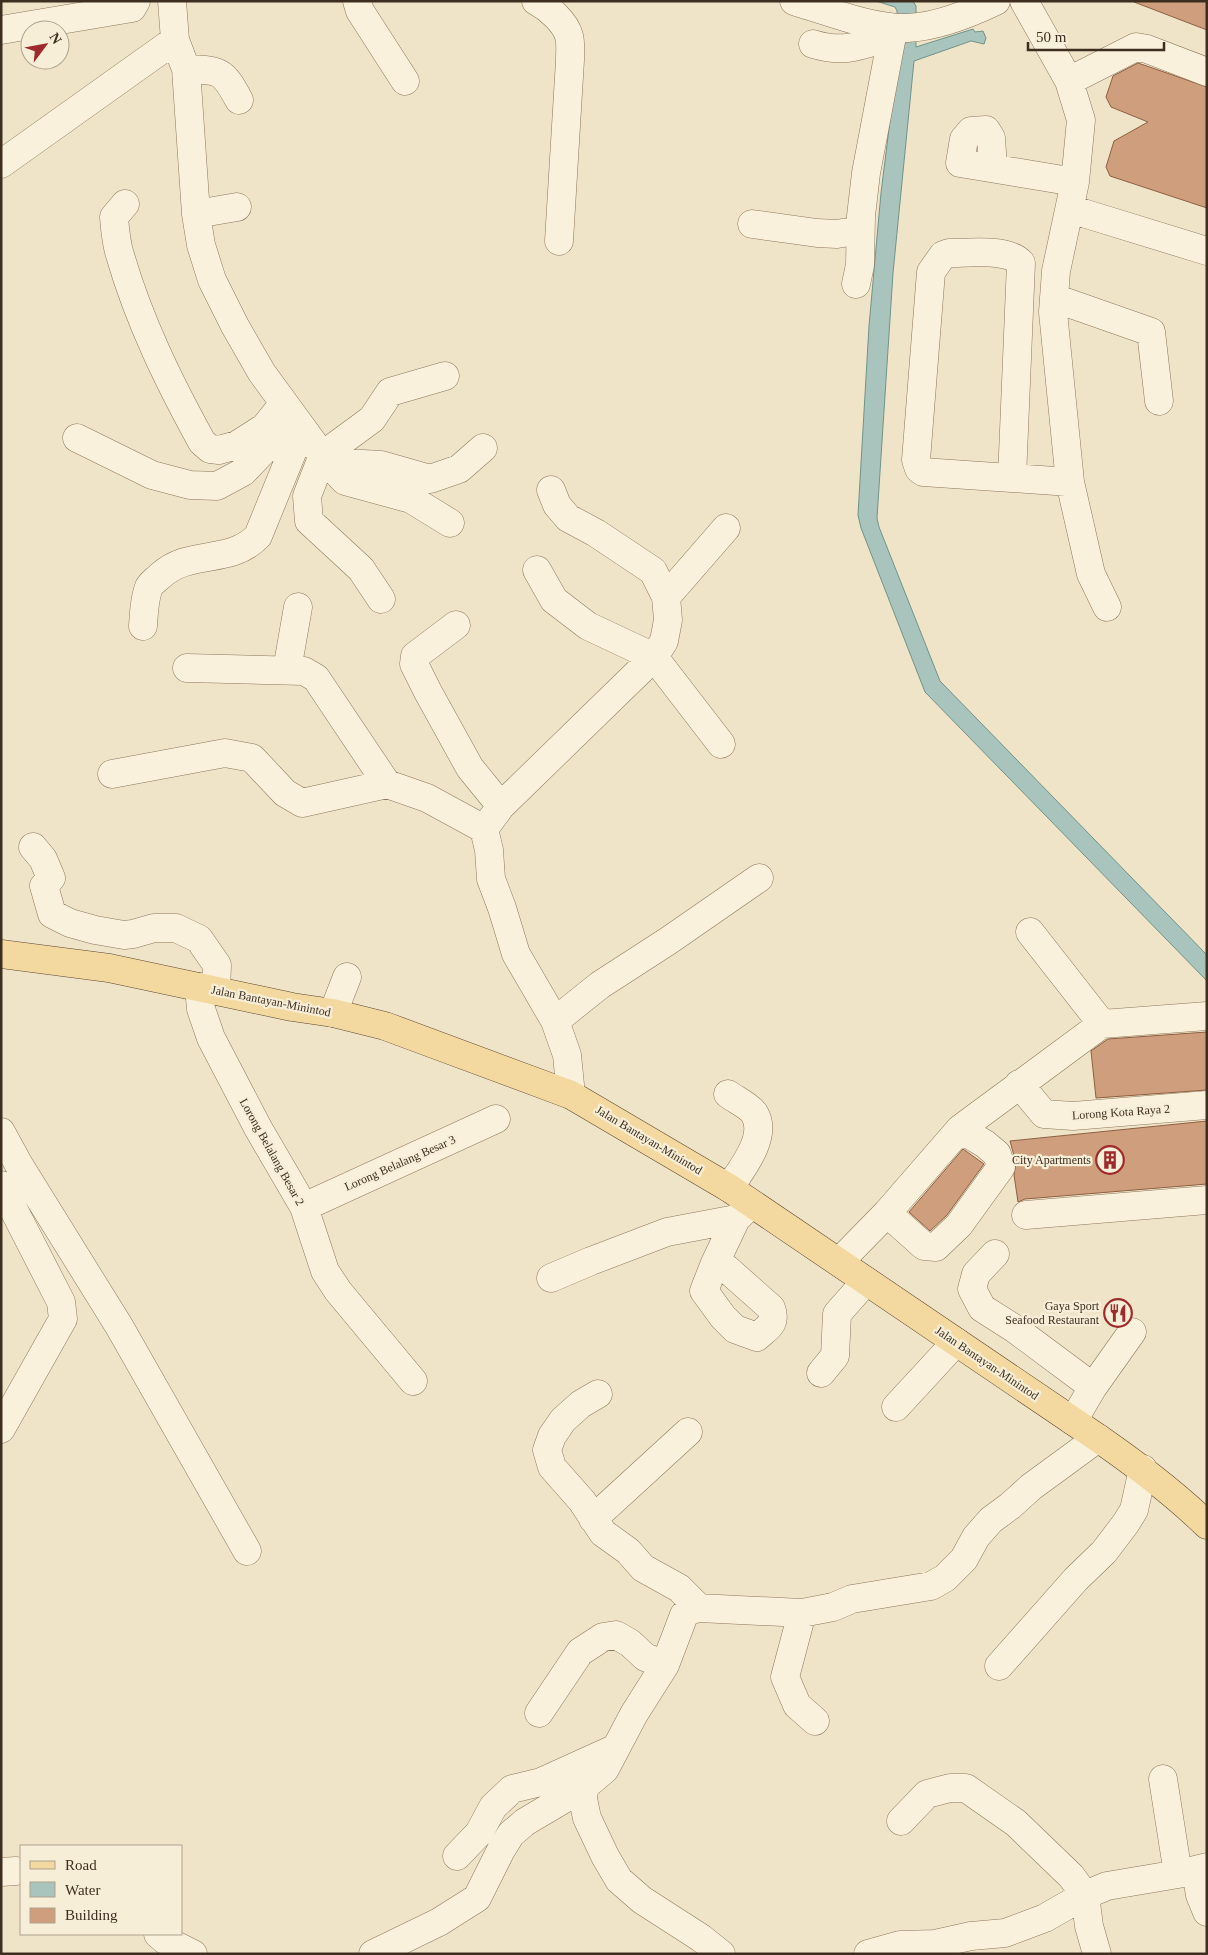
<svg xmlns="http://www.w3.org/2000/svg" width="1208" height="1955" font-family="Georgia,serif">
  <rect width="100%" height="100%" fill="#f0e4c8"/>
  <path fill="#a9c4bc" stroke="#6f938a" d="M876,1H913L916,6V47L973,29L975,32L983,31L986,38L984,44L971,41L914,61L893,273L877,518L879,527L940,681L1207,955V981L925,692L861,528L858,515L869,326L881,193L899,48L897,11L895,7Z"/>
  <path fill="#cf9f7d" stroke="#8d5f41" d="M1134,1H1207V30L1134,2Z
    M1138,63L1207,87V208L1110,176L1106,167L1114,141L1148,122L1111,107L1106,97L1113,76Z
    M1207,1032V1090L1096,1098L1091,1051L1108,1039Z
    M1207,1121V1184L1025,1199L1018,1202L1014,1175L1016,1163L1010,1141Z
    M963,1149L984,1164L947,1215L930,1231L909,1212Z"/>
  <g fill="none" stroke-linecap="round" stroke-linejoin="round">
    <defs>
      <path id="minor" d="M172,1L175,40L186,69L196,214L201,245L212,280L235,326L262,373L284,403L327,462L345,481L411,499L450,523
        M357,1L360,11L405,81
        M536,1C549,8 565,22 569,36C571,43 570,52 570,60L559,241
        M794,1C827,11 873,29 907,28C937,27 969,14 996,1
        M1024,1L1069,81L1081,120L1075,182L1056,271L1053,312L1070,482L1091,574L1107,607
        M1,30L132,8L136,1
        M813,44C845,54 861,45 892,36
        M186,69C220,70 223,70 239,100
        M1069,81L1136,47L1147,49L1207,72
        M1,164L175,40
        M993,168L991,138L986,130L971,131L964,139L960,163L1075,182
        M125,204L114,217C115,229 116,243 120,255C139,321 169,382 202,442L210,449L219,450L237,445L265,427L284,403
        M1070,209L1207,251
        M196,214L237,207
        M752,224L817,233L837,234L860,230
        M856,284L860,265L861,216L866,173L892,36L891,27
        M1054,298L1151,332L1159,401
        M77,438L152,475L190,485L217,486L243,472L265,449L286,421
        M327,462L381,465L430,479L459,469L483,448
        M1012,478L1021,263C1008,248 969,253 949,253L943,255L931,272L916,460L919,469L923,472L1070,482
        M551,490L557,505L568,518L596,533L653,571L666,597L668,620L664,641L654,657L501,806L484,829L489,850L491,879L502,908L516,954L555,1021L567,1055L571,1095
        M537,570L554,600L588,626L654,657L721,744
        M666,597L726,528
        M381,599L361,569L309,521L307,496L323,455L372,419L390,392L445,376
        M456,625L415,656L414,664L428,692L470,768L501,806
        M143,626C144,613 144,599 149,587C151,583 156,580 160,576C191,548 229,566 258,536L302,428
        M187,668L304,671L316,678L387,784
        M287,670L298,607
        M112,774L225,753L252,758L285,793L302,803L387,784L427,798L484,829
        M33,847L43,859L51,878L44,886L52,914L70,923L95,930L124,935L133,934L154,928H176L199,939L217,965L216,991
        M1030,932L1102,1024
        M199,987L201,1009L211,1038L258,1128L304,1207L325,1271L338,1291L413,1381
        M333,1013L347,977
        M555,1021L600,985L668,941L759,878
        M1019,1084L1044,1114L1073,1116L1207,1105
        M728,1094C736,1100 749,1106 754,1113C769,1136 741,1170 729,1188
        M1,1132L19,1165L119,1326L247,1551
        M1,1185L61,1302L63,1319L1,1429
        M304,1207L496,1119
        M887,1213L924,1246L936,1247L959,1225L1001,1167L997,1154L985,1144L960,1129
        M1026,1215L1207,1200
        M995,1254L976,1274L972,1289L982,1308L1015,1329L1093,1387
        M839,1262L887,1213L960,1129L1102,1024L1207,1016
        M715,1263L727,1269L771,1308C777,1324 768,1327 757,1337L735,1329L723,1317L704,1291L715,1263L736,1219
        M551,1278L591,1261L667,1232L736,1219L745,1210
        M821,1373L835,1356L837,1314L866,1281
        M598,1394L581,1404L563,1420L552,1436L547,1450L552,1467L582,1501L603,1533L628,1551L643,1568L679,1588L699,1608
        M896,1407L956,1342
        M1073,1421L1093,1387L1132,1332
        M593,1519L688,1432
        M802,1613L785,1677L797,1705L815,1721
        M999,1666L1076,1579L1104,1552L1126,1523L1134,1510L1143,1469
        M539,1713L580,1652L603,1637L616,1635L630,1643L645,1657L665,1665
        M1163,1779L1178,1874
        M584,1787L583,1799L587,1818L605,1856L619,1880L642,1900L701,1938L721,1954
        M901,1821L927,1794L950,1788H966L1016,1823L1071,1876L1085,1895L1089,1926L1097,1954
        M457,1856L479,1833L493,1807L512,1789L541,1782L614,1749
        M1196,1871L1200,1895L1207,1912
        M1,1872L16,1871
        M158,1934L165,1940L193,1954
        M373,1954L439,1922L477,1898L501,1850L511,1834L525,1822L584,1787L605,1769L634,1714L665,1665L684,1615L688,1611L699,1608L802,1613L833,1607L852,1599L931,1586L945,1578L964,1559L976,1537L991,1520L1010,1506L1031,1487L1098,1438
        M868,1954L900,1945L935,1944L971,1936L1005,1933L1045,1918L1085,1895L1107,1886L1178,1874L1207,1867"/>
      <path id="major" d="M1,954L109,968L292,1007L333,1013L385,1026L571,1095L729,1188L1098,1438C1137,1465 1173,1492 1207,1525"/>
    </defs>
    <use href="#minor" stroke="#8d765c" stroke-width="29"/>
    <use href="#major" stroke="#5b4430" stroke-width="29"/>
    <use href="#minor" stroke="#faf1dc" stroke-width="28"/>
    <use href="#major" stroke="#f3d9a0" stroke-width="28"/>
  </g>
  <defs>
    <symbol id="building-ring" viewBox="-11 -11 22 22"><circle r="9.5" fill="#f7eed8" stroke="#9e2a2b" stroke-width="1.5"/><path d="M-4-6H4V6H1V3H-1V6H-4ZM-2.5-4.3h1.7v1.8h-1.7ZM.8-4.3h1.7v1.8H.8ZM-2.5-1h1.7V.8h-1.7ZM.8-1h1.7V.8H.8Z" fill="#9e2a2b"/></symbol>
    <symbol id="restaurant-ring" viewBox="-11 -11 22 22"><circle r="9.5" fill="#f7eed8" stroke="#9e2a2b" stroke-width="1.5"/><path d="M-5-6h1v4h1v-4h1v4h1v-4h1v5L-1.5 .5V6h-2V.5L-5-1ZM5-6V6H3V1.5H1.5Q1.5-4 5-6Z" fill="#9e2a2b"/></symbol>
  </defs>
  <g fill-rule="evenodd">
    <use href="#building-ring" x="1094" y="1144" width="32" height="32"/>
    <use href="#restaurant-ring" x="1102" y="1297" width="32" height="32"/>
  </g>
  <g text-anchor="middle" stroke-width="4.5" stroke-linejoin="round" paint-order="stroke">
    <g font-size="12" fill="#3d2e20" stroke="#f7eed8">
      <text transform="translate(271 1001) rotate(11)" y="4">Jalan Bantayan-Minintod</text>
      <text transform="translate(1121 1112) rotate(-4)" y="4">Lorong Kota Raya 2</text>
      <text transform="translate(649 1140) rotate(31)" y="4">Jalan Bantayan-Minintod</text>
      <text transform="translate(272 1152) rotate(61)" y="4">Lorong Belalang Besar 2</text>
      <text transform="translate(400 1163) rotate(-24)" y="4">Lorong Belalang Besar 3</text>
      <text transform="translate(987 1363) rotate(34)" y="4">Jalan Bantayan-Minintod</text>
    </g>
    <g font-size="12" fill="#3d2e20" stroke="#f7eed8" text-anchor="end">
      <text x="1091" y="1164">City Apartments</text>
      <text x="1099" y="1310">Gaya Sport<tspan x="1099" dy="14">Seafood Restaurant</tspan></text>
    </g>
  </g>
  <rect width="1208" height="1955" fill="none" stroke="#3d2e20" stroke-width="5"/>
  <rect x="20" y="1845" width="162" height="90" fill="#f7eed8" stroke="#ada18e"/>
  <rect x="30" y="1861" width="25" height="8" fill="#f3d9a0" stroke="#ada18e"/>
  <text x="65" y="1870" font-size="15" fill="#3d2e20">Road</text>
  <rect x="30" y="1882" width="25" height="15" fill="#a9c4bc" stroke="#ada18e"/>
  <text x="65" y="1895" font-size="15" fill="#3d2e20">Water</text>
  <rect x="30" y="1908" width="25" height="15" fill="#cf9f7d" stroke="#ada18e"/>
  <text x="65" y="1920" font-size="15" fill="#3d2e20">Building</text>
  <g transform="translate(45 45) rotate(58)"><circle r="24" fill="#f7eed8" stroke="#ada18e"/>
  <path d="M0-4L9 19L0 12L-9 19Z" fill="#9e2a2b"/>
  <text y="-8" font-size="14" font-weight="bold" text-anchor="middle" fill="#3d2e20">N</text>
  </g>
  <path d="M1028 42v8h136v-8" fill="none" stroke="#3d2e20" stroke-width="2.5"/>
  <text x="1036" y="42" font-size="15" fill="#3d2e20" stroke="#f7eed8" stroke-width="4" paint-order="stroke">50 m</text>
</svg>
